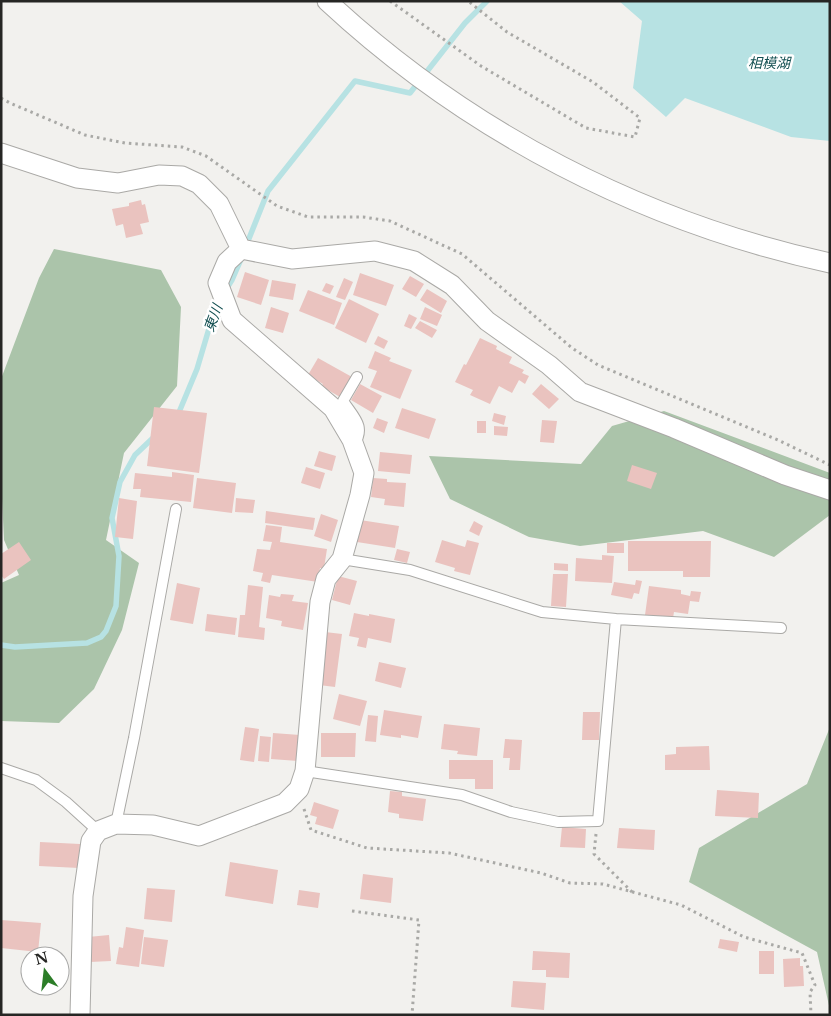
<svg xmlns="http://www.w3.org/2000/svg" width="831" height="1016" font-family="'Libre Baskerville','Noto Sans JP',serif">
  <rect width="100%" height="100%" fill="#f2f1ee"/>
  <path fill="#abc4aa" d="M54,249L161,270L181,307L177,386L124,453L106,540L139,563L122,630L94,689L59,723L1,721V583L19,575L4,540L1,478V379L39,278Z
    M664,411L830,473V515L774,557L703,531L580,546L529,537L450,499L429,456L581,464L612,426Z
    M830,727V1010L817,952L689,882L699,848L807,784Z"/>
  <path fill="#b7e2e3" d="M619,1H830V141L791,137L685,98L666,117L633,88L642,21Z"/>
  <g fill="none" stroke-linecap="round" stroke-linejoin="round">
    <path stroke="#b7e2e3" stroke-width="5.5" d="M246,246L268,191L355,81L410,93L465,23L487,1
      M225,291L232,280L242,257
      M177,417L197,369L216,305L220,299
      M1,645L15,647L87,643L101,637L106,631L116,606L119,556L112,518L120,482L135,455L155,436"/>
  </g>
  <path fill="#eac3bf" d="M141,200L142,205L145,204L149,222L140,224L143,234L126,238L123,224L116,226L112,209L129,206V203Z
    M245,272L269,280L261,305L237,297Z
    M360,273L394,285L386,306L353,295Z
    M410,276L424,284L416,297L402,289Z
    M344,278L353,282L345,300L336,297Z
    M272,280L296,284L293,300L269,296Z
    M326,283L334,286L330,294L322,291Z
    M427,289L447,301L441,313L420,300Z
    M308,290L342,303L334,325L299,311Z
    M349,299L379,314L366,343L335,328Z
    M271,307L289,313L283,333L265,328Z
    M425,307L442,315L437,326L420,319Z
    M409,314L417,318L411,329L404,326Z
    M420,321L437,330L432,338L415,328Z
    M378,336L388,341L384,349L374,344Z
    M480,338L497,346L496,349L512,357L509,363L524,370L522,373L529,376L525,384L519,380L512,393L499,386L490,404L470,395L473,390L455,382L464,364L466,365Z
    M375,351L391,358L389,361L412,370L400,399L370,387L377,371L368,368Z
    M318,358L352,377L340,397L321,386L323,384L308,375Z
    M360,384L382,396L373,413L351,400Z
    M541,384L559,399L549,409L532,394Z
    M154,407L207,413L199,473L147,466Z
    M402,408L436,419L429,439L395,428Z
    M494,413L506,416L504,425L492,421Z
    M377,418L388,422L384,433L373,428Z
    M542,420L557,421L554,443L540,442Z
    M477,421H486V433H477Z
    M494,426L508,427L507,436L494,435Z
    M319,451L336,456L332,471L314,466Z
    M380,452L412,455L410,474L378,471Z
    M632,465L657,473L651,489L627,481Z
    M306,467L325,473L320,489L301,483Z
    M172,472L194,475L191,502L140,497L141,489H133L135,473L172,477Z
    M197,478L236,483L232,513L193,508Z
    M373,478L387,479V482L406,483L404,507L384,505L385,499L371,497Z
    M119,498L137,501L133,539L115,537Z
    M236,498L255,500L253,513L235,512Z
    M266,511L315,518L313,530L265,523Z
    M321,514L338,520L331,542L314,536Z
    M360,520L399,526L395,548L357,542Z
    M474,521L483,526L479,536L469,531Z
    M266,525L282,527L280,542L327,549L324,568H320L318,582L272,575L270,583L261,581L263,573L253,571L257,549L270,550L272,542L263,541Z
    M442,540L465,547L467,540L479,543L470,575L454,571L455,568L435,562Z
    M628,541H711L710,577H683V571H628Z
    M19,542L31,560L4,579L1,575V554Z
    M607,543H624V553H607Z
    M397,549L410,552L407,563L394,560Z
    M602,555L614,556L612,583L575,581L576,558L602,560Z
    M554,563L568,564V571L554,570Z
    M553,574H568L566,607L551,606Z
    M338,576L357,581L350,605L332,600Z
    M636,580L642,581L639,594L634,593L632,599L611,595L614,582L635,585Z
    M177,583L200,588L193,624L170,620Z
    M248,585L263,587L259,627L265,628L264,640L238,637L240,615H245Z
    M649,586L681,590V594L690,596L691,591L701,592L699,602L690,601L688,614L674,612L673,618L645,615Z
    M281,594L294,595L292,601L308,603L303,630L281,626L282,621L266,618L269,595L280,597Z
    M354,613L369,616V614L395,619L391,643L368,638L366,648L357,646L359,638L349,636Z
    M207,614L237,618L235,635L205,631Z
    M325,632L342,634L335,687L319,685Z
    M379,662L406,668L401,688L375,681Z
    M339,694L367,701L360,726L333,719Z
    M384,710L422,716L418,738L401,735V738L380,735Z
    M583,712H600L599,740H582Z
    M368,715L378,716L376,742L365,741Z
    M444,724L480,728L477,756L457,754L458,751L441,749Z
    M245,727L259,729L254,762L240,760Z
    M273,733L300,735L298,761L271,759Z
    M321,733H356L355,757H321Z
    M260,736L271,737L269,762L258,761Z
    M505,739L522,740L520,770H509L510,758H503Z
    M709,746L710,770H665V755L676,754V747Z
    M449,760H493V789H475V779H449Z
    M717,790L759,793L758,818L715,816Z
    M390,791L402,792V796L426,799L423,821L399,818V814L388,812Z
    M314,802L339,810L333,829L315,824L317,817L310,815Z
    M562,827L586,829L585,848L560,847Z
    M619,828L655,830L654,850L617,848Z
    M40,842L80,844L79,868L39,866Z
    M230,862L278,870L273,904L225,896Z
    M363,874L393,878L391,903L360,899Z
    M147,888L175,890L172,922L144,919Z
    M299,890L320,893L318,908L297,905Z
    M1,920L41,923L38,952L1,948Z
    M126,927L144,930L139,967L116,964L119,947L123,948Z
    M109,935L111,961L90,962L88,937Z
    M144,937L168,940L164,967L141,964Z
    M720,939L739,942L737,952L718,948Z
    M533,951L570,953L569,978L546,977V970H532Z
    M759,951H774V974H759Z
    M800,958V966H803L804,986L784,987L783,959Z
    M513,981L546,983L544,1010L511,1007Z"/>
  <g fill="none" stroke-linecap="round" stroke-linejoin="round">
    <defs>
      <path id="service" d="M354,445C366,426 354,418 343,401L357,377
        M342,559L410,570L542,612L616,619L781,628
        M1,768L36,780L66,802L98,831
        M305,771L462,795L511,812L558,822L598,821L616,619
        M116,824L134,738L176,509"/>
      <path id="minor" d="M327,1C468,132 642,222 830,263
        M1,153L77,178L118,183L159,175L182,176L199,184L219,204L241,249
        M241,249L292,259L375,251L414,261L452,285L487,321L549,365L580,392L674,428L785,475L830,490
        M80,1015L83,896L91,841L98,831L116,824L153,825L199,836L285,803L299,789L305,771L320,602L326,579L342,559L360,495L364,473L352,440L333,408L232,320L218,283L227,262L241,249"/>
    </defs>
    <use href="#service" stroke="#aaa9a6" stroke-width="12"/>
    <use href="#minor" stroke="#aaa9a6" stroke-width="21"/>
    <path stroke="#a9a9a6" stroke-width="3" stroke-dasharray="2.5 4" stroke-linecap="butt" d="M390,1L481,66L586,128L635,137L640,118L593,82L507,32L468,1
      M1,98L10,103L85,135L125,143L182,147L206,156L277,206L308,217H363L390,221L462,254L572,348L598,365L778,440L830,465
      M304,809L311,830L367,848L449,853L541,873L570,883L603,884L681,905L744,937L802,953L815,985L810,992L811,1015
      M596,834L594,854L632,892
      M352,911L419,920L412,1015"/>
    <use href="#service" stroke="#fff" stroke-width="10"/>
    <use href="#minor" stroke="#fff" stroke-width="19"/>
  </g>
  <g text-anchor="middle" stroke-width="5" stroke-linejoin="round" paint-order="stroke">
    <g font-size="14" font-style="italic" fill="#124f51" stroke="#fff">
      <text x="769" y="68">相模湖</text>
      <text transform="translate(213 318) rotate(-70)" y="5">東川</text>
    </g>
  </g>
  <rect width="831" height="1016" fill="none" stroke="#262624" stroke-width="5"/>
  <g transform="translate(45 971) rotate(345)"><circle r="24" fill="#ffffff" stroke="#a8a8a7"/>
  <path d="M0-4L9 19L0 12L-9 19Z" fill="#2c7d28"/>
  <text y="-8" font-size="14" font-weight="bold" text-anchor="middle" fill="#262624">N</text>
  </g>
</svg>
